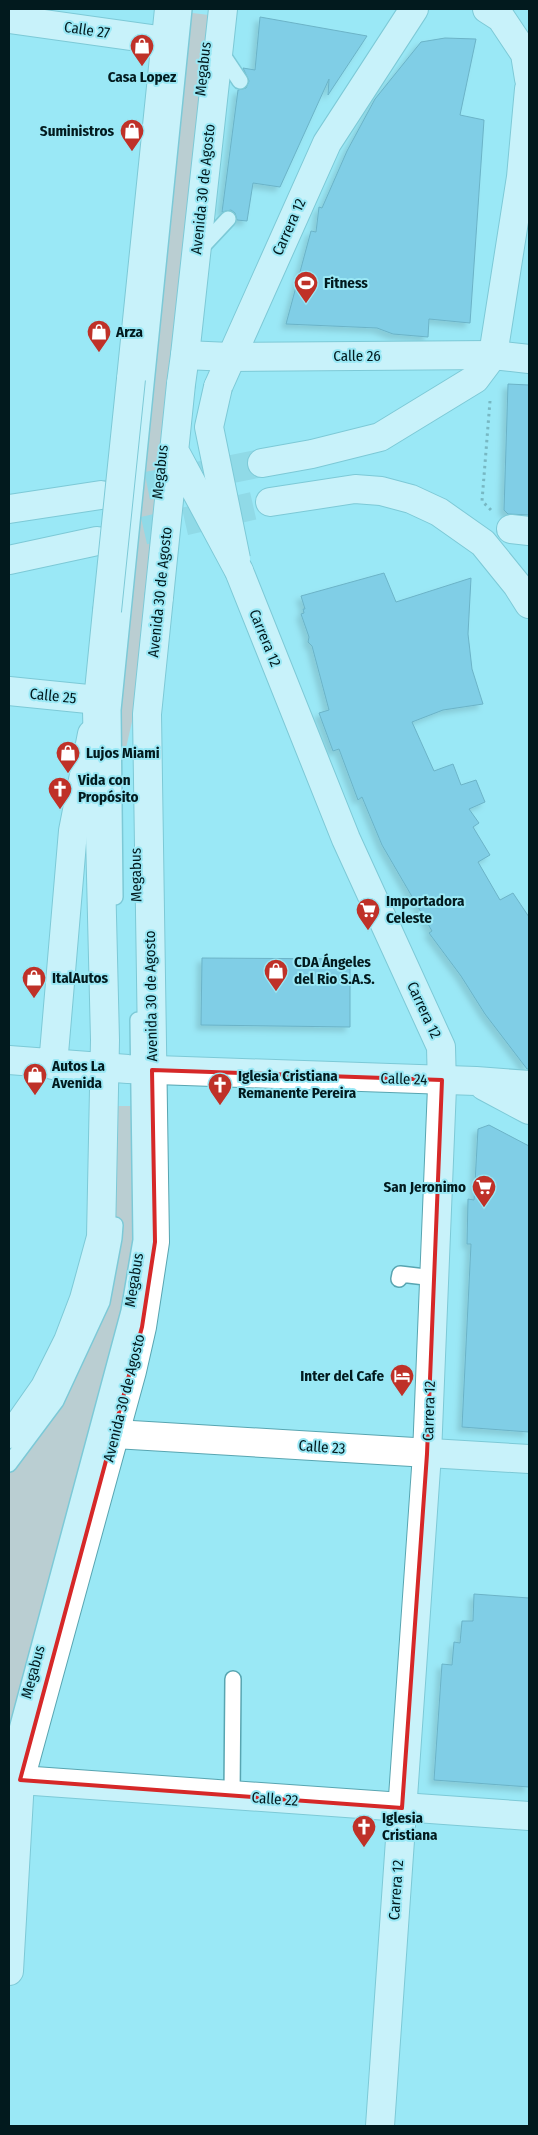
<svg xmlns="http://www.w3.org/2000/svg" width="538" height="2135" font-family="'Fira Sans Condensed',sans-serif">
  <defs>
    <filter id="shadow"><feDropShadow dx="-4.5" dy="4.5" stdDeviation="2.5" flood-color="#0004"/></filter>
  </defs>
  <rect width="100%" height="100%" fill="#9ae8f5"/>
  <path fill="#e1afa7" d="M184,12L209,15L134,713L123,761L113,710Z
    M117,1106H139L141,1240L9,1759V1464L56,1401Z"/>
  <path fill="#5fafd2" stroke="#32748f" filter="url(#shadow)" d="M260,17L367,36L328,95L329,79L280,187L253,183L247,221L237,220L235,213L231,210L222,212L238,90L246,88L249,81L243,68L255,70Z
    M445,38L476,39L460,115L484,120L470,323L429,319L428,337L393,334L377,328L286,324L311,231L316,232L319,207L322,208L347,151L375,99L421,42Z
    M508,384L529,385V515L508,514L504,510Z
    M384,573L396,602L471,578L468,634L472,669L483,704L443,710L412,722L434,771L453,764L461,785L476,780L485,802L469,809L479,823L473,827L490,855L478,862L500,900L513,893L529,917V1069H527L485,1014L461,976L429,933L432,931L382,845L362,797L358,800L339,749L333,751L319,713L329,710L312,646L308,642L309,637L301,614L304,613L303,609H305L301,596Z
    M202,958L350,959V1027L201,1025Z
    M489,1125L529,1146V1432L462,1427L471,1244H467L468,1199L474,1200L478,1129Z
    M474,1594L529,1598V1787L434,1780L442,1664L452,1665L454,1642L460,1643L462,1621H473Z"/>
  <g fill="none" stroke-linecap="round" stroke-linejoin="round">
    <path stroke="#83c9d5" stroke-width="28" stroke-dasharray="28 14" stroke-linecap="butt" d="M106,494L262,463
      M103,540L270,502"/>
    <defs>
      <path id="lane" d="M220,51L240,81
        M199,250L228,219
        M115,897L113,710L184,9
        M399,1279L400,1274L434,1278
        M9,1464L56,1401L102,1302L114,1238L115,1225
        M9,1759L129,1311L141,1240L138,1020
        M232,1796L233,1679"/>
      <path id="street" d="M9,19L166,41
        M185,355L230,357L493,355L529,359
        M511,529L529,531
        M9,691L98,700
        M9,1060L128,1069L476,1081L529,1085
        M53,1065L73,831L92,734
        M484,1086L529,1110
        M115,1434L529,1459
        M20,1780L529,1816"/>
      <path id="secondary" d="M487,9L501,18L525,54L529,79
        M218,387L327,143L414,9
        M262,463L312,454L380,437L475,379L493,355L521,177L529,89
        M270,502L355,489L381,491L411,499L439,512L483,543L517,585L529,604
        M9,509L101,495
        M9,560L97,541
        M239,571L346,839L441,1047L442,1087L427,1454L380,2126"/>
      <path id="primary" d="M131,379L169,9
        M181,384L185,355L223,9
        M9,1434L17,1427L45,1387L68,1341L84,1299L101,1237L105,1040L97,711L107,611
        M9,1971L20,1780L132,1371L142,1327L155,1242L147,714L159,597"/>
    </defs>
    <use href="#lane" stroke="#58a5b1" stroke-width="18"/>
    <use href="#street" stroke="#58a5b1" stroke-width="30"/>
    <use href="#secondary" stroke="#58a5b1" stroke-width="30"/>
    <use href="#primary" stroke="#58a5b1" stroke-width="30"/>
    <path stroke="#4c7e86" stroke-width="3" stroke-dasharray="2.5 4" stroke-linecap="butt" d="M490,401L482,501L493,512"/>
    <use href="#lane" stroke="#fff" stroke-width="15"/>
    <use href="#street" stroke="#fff" stroke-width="28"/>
    <use href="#secondary" stroke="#fff" stroke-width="28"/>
    <use href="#primary" stroke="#fff" stroke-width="28"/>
    <defs>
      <path id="secondary-bridge" d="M218,387L209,427L236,559"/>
      <path id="primary-bridge" d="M174,450L239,571
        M159,597L181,384
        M107,611L131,379"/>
    </defs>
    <use href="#secondary-bridge" stroke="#58a5b1" stroke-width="30" stroke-linecap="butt"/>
    <use href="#primary-bridge" stroke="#58a5b1" stroke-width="30" stroke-linecap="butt"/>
    <use href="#secondary-bridge" stroke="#fff" stroke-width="28"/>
    <use href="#primary-bridge" stroke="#fff" stroke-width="28"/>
  </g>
  <path d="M0 0H538V2135H0ZM152,1070L442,1080L427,1454L402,1808L20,1780L142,1327L155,1242Z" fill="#9ae8f5" fill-opacity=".55" fill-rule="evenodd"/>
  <path fill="none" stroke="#d62828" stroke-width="4" stroke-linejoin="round" d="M152,1070L442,1080L427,1454L402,1808L20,1780L142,1327L155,1242Z"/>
  <defs>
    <symbol id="shop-pin" viewBox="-11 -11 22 30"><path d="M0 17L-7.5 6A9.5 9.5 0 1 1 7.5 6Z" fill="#bf3128" stroke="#9ae8f5"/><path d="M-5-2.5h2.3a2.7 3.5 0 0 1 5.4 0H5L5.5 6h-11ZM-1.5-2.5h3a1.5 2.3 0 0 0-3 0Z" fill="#fff"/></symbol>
    <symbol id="stadium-pin" viewBox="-11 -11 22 30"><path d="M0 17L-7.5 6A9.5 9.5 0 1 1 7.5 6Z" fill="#bf3128" stroke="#9ae8f5"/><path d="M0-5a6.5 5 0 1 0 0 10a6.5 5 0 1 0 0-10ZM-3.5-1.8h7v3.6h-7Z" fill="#fff"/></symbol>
    <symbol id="church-pin" viewBox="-11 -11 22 30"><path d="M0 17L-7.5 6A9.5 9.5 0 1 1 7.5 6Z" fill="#bf3128" stroke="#9ae8f5"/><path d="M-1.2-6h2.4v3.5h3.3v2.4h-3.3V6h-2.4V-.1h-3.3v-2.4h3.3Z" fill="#fff"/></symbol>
    <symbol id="supermarket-pin" viewBox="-11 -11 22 30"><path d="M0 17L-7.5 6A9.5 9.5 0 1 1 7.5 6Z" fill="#bf3128" stroke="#9ae8f5"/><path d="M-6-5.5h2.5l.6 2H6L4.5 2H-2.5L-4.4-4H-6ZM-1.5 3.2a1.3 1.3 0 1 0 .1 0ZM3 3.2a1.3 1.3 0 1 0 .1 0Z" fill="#fff"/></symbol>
    <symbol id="hotel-pin" viewBox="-11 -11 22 30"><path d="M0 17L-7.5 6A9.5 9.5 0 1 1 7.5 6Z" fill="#bf3128" stroke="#9ae8f5"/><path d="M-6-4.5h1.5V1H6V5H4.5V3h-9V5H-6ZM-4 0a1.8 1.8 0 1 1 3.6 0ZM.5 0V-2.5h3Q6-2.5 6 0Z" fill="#fff"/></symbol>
  </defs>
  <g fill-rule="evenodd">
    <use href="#shop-pin" x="128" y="32" width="28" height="38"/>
    <use href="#shop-pin" x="118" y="117" width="28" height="38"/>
    <use href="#stadium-pin" x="292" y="269" width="28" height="38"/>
    <use href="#shop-pin" x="85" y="318" width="28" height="38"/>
    <use href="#shop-pin" x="54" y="739" width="28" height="38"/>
    <use href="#church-pin" x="46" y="775" width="28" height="38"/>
    <use href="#supermarket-pin" x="354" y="896" width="28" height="38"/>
    <use href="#shop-pin" x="262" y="957" width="28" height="38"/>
    <use href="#shop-pin" x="20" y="964" width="28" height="38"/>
    <use href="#shop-pin" x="21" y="1061" width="28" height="38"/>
    <use href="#church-pin" x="206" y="1071" width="28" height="38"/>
    <use href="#supermarket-pin" x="470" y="1173" width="28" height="38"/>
    <use href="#hotel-pin" x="388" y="1362" width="28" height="38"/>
    <use href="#church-pin" x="350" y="1813" width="28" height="38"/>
  </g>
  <g text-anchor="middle" stroke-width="4" stroke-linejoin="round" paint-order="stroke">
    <g font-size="15" fill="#021a1e" stroke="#9ae8f5">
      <text transform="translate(87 30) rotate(8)" y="5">Calle 27</text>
      <text transform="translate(203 69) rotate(-84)" y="5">Megabus</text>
      <text transform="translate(203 189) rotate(-84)" y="5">Avenida 30 de Agosto</text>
      <text transform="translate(289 227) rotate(-66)" y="5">Carrera 12</text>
      <text x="357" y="361">Calle 26</text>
      <text transform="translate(160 472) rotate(-84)" y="5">Megabus</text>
      <text transform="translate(160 592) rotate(-84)" y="5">Avenida 30 de Agosto</text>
      <text transform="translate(265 638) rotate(68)" y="5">Carrera 12</text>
      <text transform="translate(53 696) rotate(6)" y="5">Calle 25</text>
      <text transform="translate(136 875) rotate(-91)" y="5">Megabus</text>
      <text transform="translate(151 996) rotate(-91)" y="5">Avenida 30 de Agosto</text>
      <text transform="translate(424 1010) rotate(65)" y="5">Carrera 12</text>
      <text transform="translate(404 1079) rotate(2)" y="5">Calle 24</text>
      <text transform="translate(134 1280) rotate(-81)" y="5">Megabus</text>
      <text transform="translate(124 1398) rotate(-76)" y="5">Avenida 30 de Agosto</text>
      <text transform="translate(429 1411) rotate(-88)" y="5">Carrera 12</text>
      <text transform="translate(322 1447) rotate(4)" y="5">Calle 23</text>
      <text transform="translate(33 1672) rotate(-75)" y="5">Megabus</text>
      <text transform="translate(275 1799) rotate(4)" y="5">Calle 22</text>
      <text transform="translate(396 1890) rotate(-86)" y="5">Carrera 12</text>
    </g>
    <g font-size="15" font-weight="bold" fill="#021a1e" stroke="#9ae8f5" text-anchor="start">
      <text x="142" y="82" text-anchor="middle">Casa Lopez</text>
      <text x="114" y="136" text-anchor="end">Suministros</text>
      <text x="324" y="288">Fitness</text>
      <text x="116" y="337">Arza</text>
      <text x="86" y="758">Lujos Miami</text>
      <text x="78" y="785">Vida con<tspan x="78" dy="17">Propósito</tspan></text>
      <text x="386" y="906">Importadora<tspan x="386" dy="17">Celeste</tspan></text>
      <text x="294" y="967">CDA Ángeles<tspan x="294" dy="17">del Rio S.A.S.</tspan></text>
      <text x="52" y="983">ItalAutos</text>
      <text x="52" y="1071">Autos La<tspan x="52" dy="17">Avenida</tspan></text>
      <text x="238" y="1081">Iglesia Cristiana<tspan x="238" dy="17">Remanente Pereira</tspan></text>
      <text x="466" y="1192" text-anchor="end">San Jeronimo</text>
      <text x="384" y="1381" text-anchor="end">Inter del Cafe</text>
      <text x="382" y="1823">Iglesia<tspan x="382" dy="17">Cristiana</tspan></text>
    </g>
  </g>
  <rect width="538" height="2135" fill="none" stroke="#021a1e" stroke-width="20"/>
</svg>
